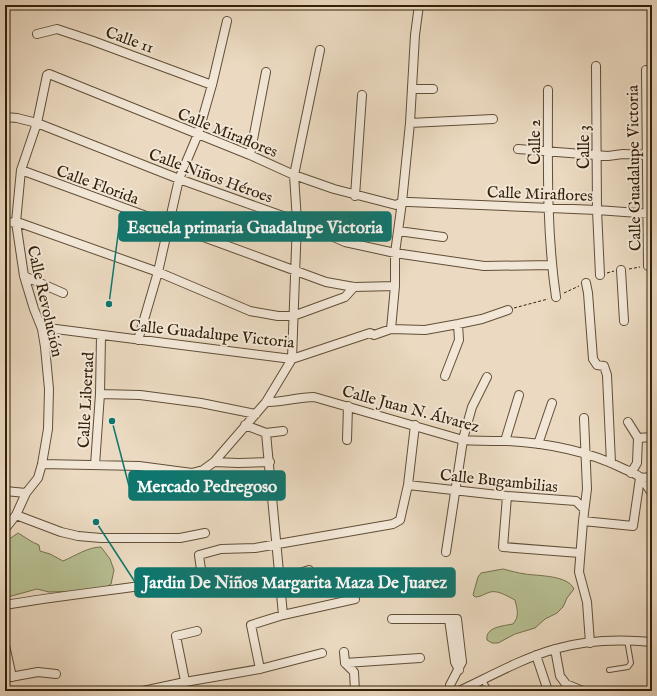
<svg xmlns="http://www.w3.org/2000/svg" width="657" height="696" font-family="'IM FELL English',serif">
  <rect width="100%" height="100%" fill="#ebdac1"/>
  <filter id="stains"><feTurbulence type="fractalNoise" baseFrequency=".005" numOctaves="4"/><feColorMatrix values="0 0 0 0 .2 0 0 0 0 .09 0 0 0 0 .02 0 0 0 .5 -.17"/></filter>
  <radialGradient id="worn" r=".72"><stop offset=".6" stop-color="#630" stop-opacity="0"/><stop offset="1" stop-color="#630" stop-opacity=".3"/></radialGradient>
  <path fill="#b7c093" stroke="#75704e" d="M18,533C25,537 31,542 39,545L40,551L50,554L63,561C75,556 88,547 101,547L110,559L114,570L111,584L105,588L84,591L49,592L37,589L8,597H5V542Z
    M503,569C511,571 518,573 525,574C538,576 568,575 574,589L567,598L563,607L557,613L545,619L535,628L515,634L498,643H492L487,640C485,627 503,626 513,624C520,616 517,609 515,600C507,596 498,590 490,592C484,594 481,597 475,597L473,595L478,577L481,573Z"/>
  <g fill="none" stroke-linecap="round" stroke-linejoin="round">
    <defs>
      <path id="service" d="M609,670L628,667L631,663L627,640
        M483,680L489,691"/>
      <path id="minor" d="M37,34L57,29L93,41L212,85
        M596,66L597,210L600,275
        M646,70L648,266
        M413,89H433
        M548,90C548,159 546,229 556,297
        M5,117L17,118L37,123L179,179L297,221L345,242L395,253L484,266L551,265
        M410,123L493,119
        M518,149L608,156L623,154L652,155
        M250,155L266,72
        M21,170L326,282L354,287L395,286
        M355,196L362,95
        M5,222L20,223L158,272L250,311L278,316H293L345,297L354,287
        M398,231L443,237
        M621,270L624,321
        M24,276L63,293
        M586,283L588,293L593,359L597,365L604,366L607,375L611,463
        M42,329L48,328L292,359L370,333L374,335L391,329L425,330L458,324L482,319L508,310
        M391,329L395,286V253L402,202L410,123L415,35L419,5
        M138,340L158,272L179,179L198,134L212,85L227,21
        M445,376L459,340L458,324
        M100,394L140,395L201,403L256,414
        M266,402C281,403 297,397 314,397L463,440C477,441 491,441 506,441C545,443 587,451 622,468C628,471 636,473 641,478C645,482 648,488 652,493
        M584,418L587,489L583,521L579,572L587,602L590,643
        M628,422L638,438L637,463L631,473
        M245,425L266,433L283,431
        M266,433L283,615
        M638,438L652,437
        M463,439L472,407L487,377
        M347,440L348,406
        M505,441L519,395
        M538,444L552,403
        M214,462L238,463L270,462
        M42,464L139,466L192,473L203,470L214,462L266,402L292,359L297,221L294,175L320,50
        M95,465L100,394L101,336
        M640,478L652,477
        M408,485L507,496L576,501L584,509
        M5,491L26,493
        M507,496L503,547L580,553
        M16,515L61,532L78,536L101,538H180L205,533
        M583,521L633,526L640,478
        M5,529L16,515L26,493L38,478L42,464L48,429L49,389L45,347L42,329L34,309L24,276L16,222L21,170L37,123L47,75L49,74L250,155L294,175L334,189L396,205L402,202H409L597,210L652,214
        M446,552L463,440
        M281,579L309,570
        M5,605C70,594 136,588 202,577L199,555L221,549L255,548L393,524L400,520L408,485L415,425
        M392,619H457L462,662L450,685V691
        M449,619L455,662L459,670
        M5,645L12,677
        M555,649L560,676L566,684L583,691
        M344,652L345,663L354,672L355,691
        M536,655L548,691
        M345,663L420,658
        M260,669L251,625L283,615L355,599
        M5,678L38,672L56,674
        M143,691L185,682L260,669L322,653
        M187,691L176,636L197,631
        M386,691H390
        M459,691C489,677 523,658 555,649C586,640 619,639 652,642"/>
    </defs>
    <use href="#service" stroke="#614e37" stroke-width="6"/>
    <use href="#minor" stroke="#614e37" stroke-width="10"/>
    <path stroke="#332009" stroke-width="1" stroke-dasharray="3 2" stroke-linecap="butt" d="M629,269L640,267
      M607,273L614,271
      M564,293L579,286
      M514,308L548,299"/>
    <use href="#service" stroke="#f2e7d7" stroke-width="4"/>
    <use href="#minor" stroke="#f2e7d7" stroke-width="8"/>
  </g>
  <g text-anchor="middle" stroke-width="4" stroke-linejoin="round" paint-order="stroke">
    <g font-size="16" fill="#332009" stroke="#f2e7d7">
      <text transform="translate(130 39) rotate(20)" y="6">Calle 11</text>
      <text transform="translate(228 132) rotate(22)" y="6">Calle Miraflores</text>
      <text transform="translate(534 142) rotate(-90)" y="6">Calle 2</text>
      <text transform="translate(583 147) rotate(-90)" y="6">Calle 3</text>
      <text transform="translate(633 168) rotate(-91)" y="6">Calle Guadalupe Victoria</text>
      <text transform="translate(211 175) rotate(20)" y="6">Calle Niños Héroes</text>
      <text transform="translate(98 184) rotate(20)" y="6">Calle Florida</text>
      <text transform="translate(540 193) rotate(2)" y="6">Calle Miraflores</text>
      <text transform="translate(46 301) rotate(77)" y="6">Calle Revolución</text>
      <text transform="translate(212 333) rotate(6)" y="6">Calle Guadalupe Victoria</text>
      <text transform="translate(85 400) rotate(-87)" y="6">Calle Libertad</text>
      <text transform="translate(411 408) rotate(15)" y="6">Calle Juan N. Álvarez</text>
      <text transform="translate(499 480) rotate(6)" y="6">Calle Bugambilias</text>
    </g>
  </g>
  <path fill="none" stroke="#0f766e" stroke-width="1.5" d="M109 304L119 227M112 421L129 486M96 522L135 582"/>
  <g fill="#0f766e" stroke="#f2e7d7" stroke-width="1.5">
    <circle cx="109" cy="304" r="4"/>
    <circle cx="112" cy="421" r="4"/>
    <circle cx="96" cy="522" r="4"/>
  </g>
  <g fill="#0f766e" stroke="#0f766e" stroke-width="1.5">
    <rect x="119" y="212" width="272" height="29" rx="4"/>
    <rect x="129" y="471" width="156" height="29" rx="4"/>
    <rect x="135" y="568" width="320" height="29" rx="4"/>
  </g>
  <g font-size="17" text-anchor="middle" font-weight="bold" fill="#fff">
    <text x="255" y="233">Escuela primaria Guadalupe Victoria</text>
    <text x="207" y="492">Mercado Pedregoso</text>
    <text x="295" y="588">Jardin De Niños Margarita Maza De Juarez</text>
  </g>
  <rect width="657" height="696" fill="none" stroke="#ebdac1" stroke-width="20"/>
  <rect x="6" y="6" width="645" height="684" fill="none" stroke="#332009" stroke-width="2"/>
  <rect x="10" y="10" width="637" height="676" fill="none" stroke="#332009"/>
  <rect width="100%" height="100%" filter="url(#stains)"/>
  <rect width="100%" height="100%" fill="url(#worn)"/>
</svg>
